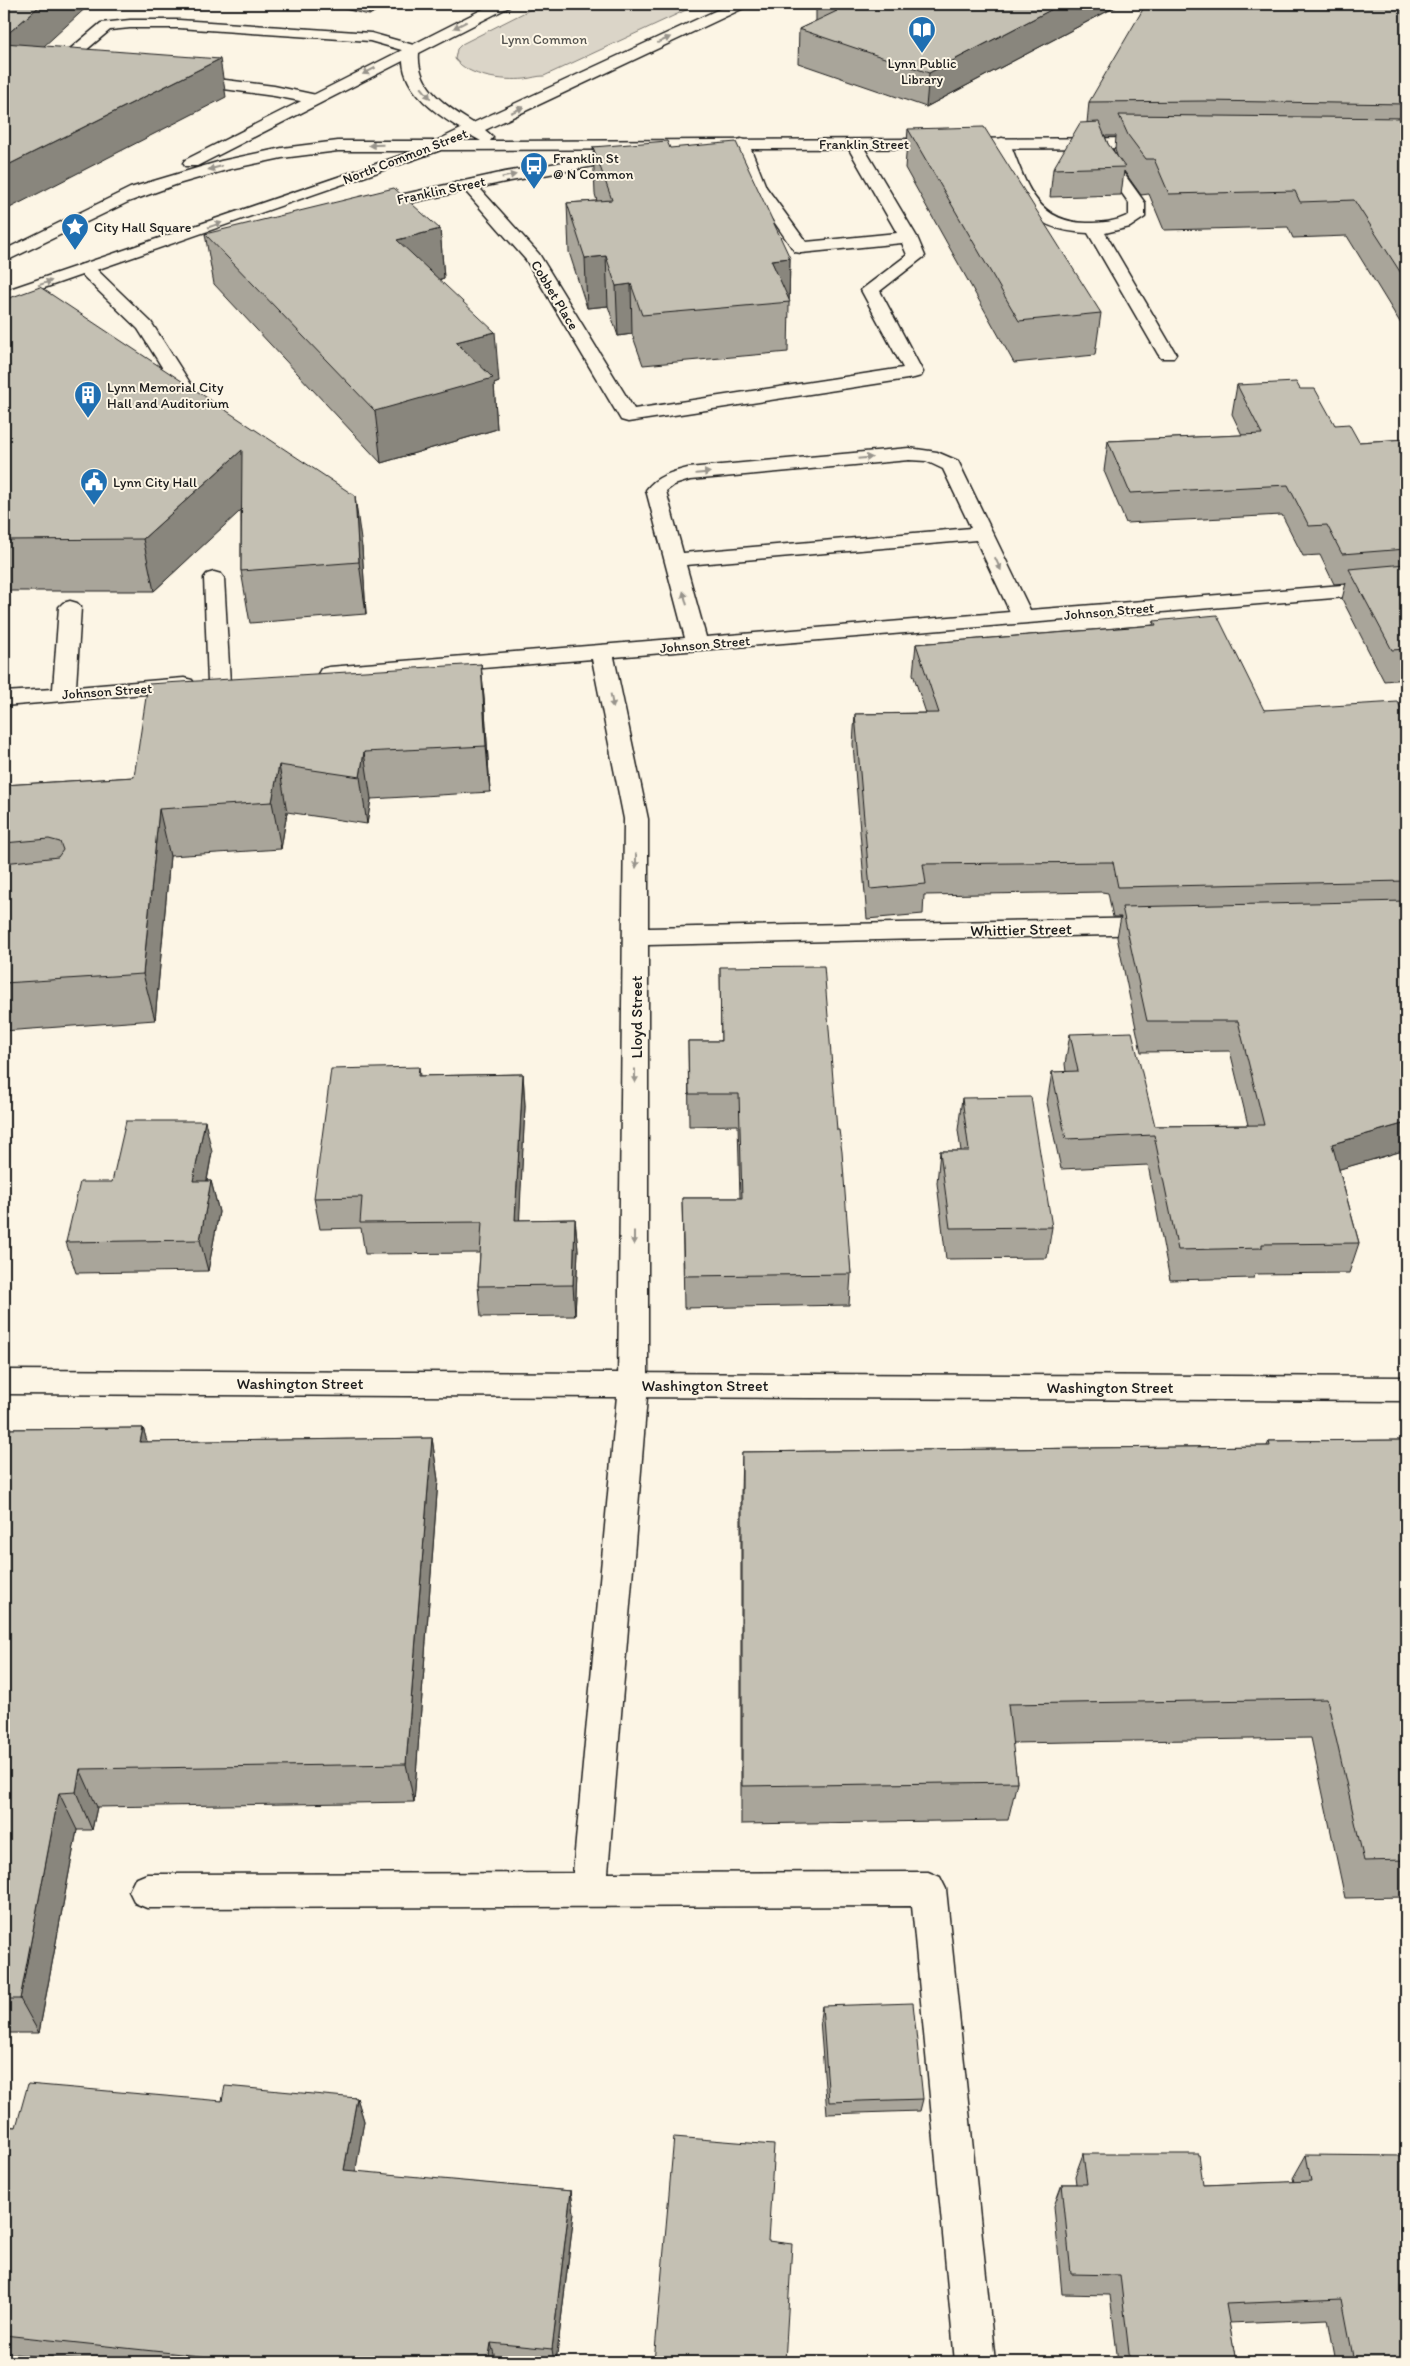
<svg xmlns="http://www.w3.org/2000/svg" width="1410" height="2366" font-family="Itim,sans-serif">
  <rect width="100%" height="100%" fill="#fcf5e5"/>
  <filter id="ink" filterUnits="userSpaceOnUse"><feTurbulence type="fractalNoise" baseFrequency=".02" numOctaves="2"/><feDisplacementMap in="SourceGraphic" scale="10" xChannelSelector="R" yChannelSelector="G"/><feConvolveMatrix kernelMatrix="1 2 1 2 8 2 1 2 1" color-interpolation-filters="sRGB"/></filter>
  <g filter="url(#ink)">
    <path fill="#dbd5c8" stroke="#7c7872" d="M541,4H699L544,76C537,76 532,78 525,79C503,81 469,77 455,59L457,49L462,44Z"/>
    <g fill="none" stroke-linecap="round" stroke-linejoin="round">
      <defs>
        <path id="minor" d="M130,20H179L371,33L417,46L419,49L412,53L370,41L179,28H130L110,30L72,62L79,66L76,69L59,70L51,65L101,23Z
          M185,75L274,86L321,96L324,99L316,104L274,96L180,83L177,80L180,77Z
          M1002,138L1008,140L1010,143C1026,184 1036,222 1087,223C1102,223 1115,222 1129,215V203L1106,171L1097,150L1099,147H1111L1122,171L1145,203V217L1130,227L1105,233L1176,354L1173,358H1161L1158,354L1088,233C1025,231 1013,196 994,143L996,140Z
          M741,139L747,141L749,144L766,187L806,242L897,233L846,144L848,141H860L917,237L925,256L880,291L923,372L921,376L914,378L628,422L621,420L526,260L460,185L462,182H474L539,254L634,409L903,368L861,290L907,255L902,243L801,253L795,252L750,187L733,144L735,141Z
          M86,264L92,265L151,322L208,411L206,415L199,417L192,415L138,329L80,273L77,269L80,265Z
          M909,448L937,452L958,461L1030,610L1406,580V592L614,657L648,819V928L1155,918L1164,920L1167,926L1164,932L1155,934L648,945V1385L608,1873L928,1872L940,1877L946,1889L995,2362H955L912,1906L147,1908L135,1903L129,1891L135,1879L147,1874L573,1873L618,1385L624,819L592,659L329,681L321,679L318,674L321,669L329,667L685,638L646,490C656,476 672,472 688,468ZM909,460L926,461L943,469L971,528L683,553L666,491L674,485L690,480ZM976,540L1010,612L706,637L686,565Z
          M214,572L221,574L224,578L230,683L227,688L219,690L211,688L208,683L204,578L207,574Z
          M70,601L77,603L81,607L76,687L184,678L192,680L195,685L192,690L4,706V692L53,689L59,607L63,603Z"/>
        <path id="major" d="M493,4H511L509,7L419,53C416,87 447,107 473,123L730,4H748L746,7L485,130L493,137L490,141L1152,138L1158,140L1160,143L1158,146L1152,148L441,150L4,302V291L414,151H338L282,158L230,169L178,184L128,202L4,262V250L130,188L221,161L282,148L338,141H436L461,129C438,115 404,92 403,61L197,166H185L183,163L185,160ZM472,136L481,141H462Z
          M616,153L622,155L624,158L622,161L505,182L368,212L362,211L360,207L362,203L368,202L505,172Z
          M4,1370L1406,1377V1401L4,1394Z"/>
      </defs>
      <use href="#minor" stroke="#1c1c1c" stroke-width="3"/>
      <use href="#major" stroke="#1c1c1c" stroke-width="3"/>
      <use href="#minor" fill="#fcf5e5" fill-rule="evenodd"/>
      <use href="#major" fill="#fcf5e5" fill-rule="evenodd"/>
    </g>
    <path fill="#a9a59a" stroke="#1c1c1c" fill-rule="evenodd" d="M324,4H389L369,15Z
      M816,4H1121L926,107L798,63L799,29L816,21Z
      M1406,4V332L1347,236L1293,238L1288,227L1164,230L1149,194L1141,195L1124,171L1121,195L1050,197L1053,169L1087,123L1089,102ZM1105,136H1116L1115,150L1118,158L1108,144Z
      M908,129L1101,313L1095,355L1014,363L905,168Z
      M593,147L670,148L790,258L788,352L643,365L632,334L618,336L608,306L587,308L569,252L567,203L597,201L595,194Z
      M440,229L444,278L439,280L499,382L494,384L497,429L381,463L214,284L205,234Z
      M4,300L362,547L366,614L250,623L241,571V509L154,591H4Z
      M1237,385L1300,389L1335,425L1359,442L1406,439V679L1384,681L1342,599L1346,583L1334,584L1320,555L1303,556L1282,515L1126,523L1104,471L1108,441L1242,435L1232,414Z
      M1154,621L1264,710L1406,719V1150L1339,1169L1359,1243L1349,1273L1255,1274L1254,1278L1170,1280L1148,1165L1061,1169L1047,1103L1052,1072H1066L1065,1064L1070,1034L1155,1126L1248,1125L1230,1051L1141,1052L1117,937L1121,917H1113L1108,893L1102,892L924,895L923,914L867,919L853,744L855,714L926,713L913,674L916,644L1153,625Z
      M481,664L485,710L490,792L371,799L367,824L287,812L281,849L170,856L155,1020L4,1031V785L134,777Z
      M720,967L837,1130L851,1274L849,1305L684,1308L682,1198H740L738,1125L689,1126L688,1041H721Z
      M419,1067L420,1076L523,1074L525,1106L519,1220L575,1219L578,1250L575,1316L481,1317L478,1286L480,1253L365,1254L361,1228L320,1229L314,1198Z
      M962,1098L1052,1227L1047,1258L946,1259L937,1183L940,1151H961L958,1130Z
      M212,1152L207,1181H211L219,1212L208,1271L76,1273L66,1242L112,1182Z
      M143,1428L147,1442L432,1438L438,1480L414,1802L97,1807L92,1830H77L39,2033H4V1429Z
      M1406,1440V1897L1345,1898L1311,1738L1012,1743L1017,1782L1008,1820L741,1824V1494L742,1452L1267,1446L1269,1441Z
      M822,2006L923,2099L920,2111L827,2114L820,2019Z
      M357,2098L364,2121L355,2172L571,2191L574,2213L556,2362H95L4,2353V2126L16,2127L222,2101Z
      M1083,2154L1203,2185L1294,2182L1293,2178L1306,2155L1406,2362H1336L1328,2319L1229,2323L1236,2362H1118L1110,2295L1062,2294L1054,2206L1062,2184H1076L1075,2176Z"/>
    <path fill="#89867d" stroke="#1c1c1c" d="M42,4H90L7,80L4,66V37Z
      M368,4H389L369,15Z
      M1062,4H1121L926,107L929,73Z
      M220,59L226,97L4,211V167Z
      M440,229L444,278L402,290L397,240Z
      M606,256L608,306L587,308L585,258Z
      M790,258L789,302L771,260Z
      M631,284L632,334L618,336L616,286Z
      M495,332L499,382L494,384L497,429L381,463L375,411L456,342Z
      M242,450L251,501L154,591L143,539Z
      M355,496L362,547L366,614L359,562Z
      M481,664L485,710L490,792L486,746Z
      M364,752L371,799L367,824L360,777Z
      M279,765L287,812L281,849L272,802Z
      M159,809L170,856L155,1020L143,974Z
      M523,1074L525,1106L518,1251L515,1220Z
      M205,1121L212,1152L201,1212L193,1181Z
      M1406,1123V1150L1323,1174L1332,1144Z
      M211,1181L219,1212L208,1271L200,1240Z
      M575,1219L578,1250L575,1316L573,1285Z
      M143,1428L156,1470L140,1442Z
      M432,1438L438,1480L414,1802L406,1764Z
      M80,1769L97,1807L92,1830L76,1792Z
      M59,1793L77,1830L39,2033L20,1999Z
      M357,2098L364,2121L352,2193L344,2170Z
      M571,2191L574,2213L556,2362H554L552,2349Z
      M491,2343L496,2362H488Z"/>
    <path fill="#c4c0b3" stroke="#1c1c1c" d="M4,4H42L4,37Z
      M816,4H1062L929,73L799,29L837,11Z
      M1146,4H1406V104L1204,101L1089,102Z
      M4,43L220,59L4,167Z
      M1119,115L1406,118V281L1354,200L1300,202L1295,191L1169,194L1154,159H1146L1128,135Z
      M1099,122L1108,144L1125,167L1053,169L1080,123Z
      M984,127L1101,313L1019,321L908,129Z
      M667,141L670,148L736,142L790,258L771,260L790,302L642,315L631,284L616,286L606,256L585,258L567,203L612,200L593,147Z
      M394,188L440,229L397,240L495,332L456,342L493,378L375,411L205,234Z
      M40,287L355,496L359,562L241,571L242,450L143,539L4,540V300Z
      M1296,382L1300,389H1315L1335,425L1349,424L1359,442L1406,439V508H1403L1406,514V549L1342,554L1327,525L1309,526L1288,485L1130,493L1108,441L1262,434L1237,385Z
      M1406,564V649L1392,650L1349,569Z
      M1217,615L1264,710L1398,702L1406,719V881L1118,887L1113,862H1107L923,864L926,884L870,889L855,714L939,713L916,644L1156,625L1154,621Z
      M481,664L486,746L364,752L360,777L279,765L272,802L159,809L143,974L4,983V863L58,857L63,850L60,842L49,839L4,843V785L134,777L148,684Z
      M1406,901V1123L1332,1144L1359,1243L1262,1244V1248L1178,1250L1154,1135L1066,1139L1052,1072L1078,1071L1070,1034L1132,1032L1155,1126L1264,1125L1238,1021H1147L1122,907Z
      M824,966L837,1130H839L842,1152L851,1274L684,1276L682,1198H742L739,1094H689L688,1041H721L720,967Z
      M419,1067L418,1076L523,1074L515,1220L575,1219L573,1285L478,1286L482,1222L360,1223L362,1197L314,1198L331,1069Z
      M1031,1097L1052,1227L950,1228L940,1151H969L962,1098Z
      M126,1121H205L193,1181H211L200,1240L66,1242L80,1182H112Z
      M143,1428L140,1442L432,1438L406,1764L80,1769L76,1792L59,1793L20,1999H4V1429Z
      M1406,1440V1860L1364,1861L1327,1699L1008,1704L1017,1782L742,1786V1452L1270,1446L1269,1441Z
      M913,2003L923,2099L829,2102L822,2006Z
      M28,2084L222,2101L225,2086L357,2098L344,2170L571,2191L552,2349L491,2343L488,2362H256L4,2335V2126L16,2127Z
      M674,2137L774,2145L768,2241L792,2244L785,2362H654Z
      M1083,2154H1199L1203,2185L1311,2181L1306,2155L1406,2156V2362H1354L1342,2299L1226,2304L1236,2362H1130L1120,2275L1071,2274L1062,2184H1087Z"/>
    <defs><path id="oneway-solid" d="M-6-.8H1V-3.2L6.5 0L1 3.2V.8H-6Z" transform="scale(1.25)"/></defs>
    <g fill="#97938b">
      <use href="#oneway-solid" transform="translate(460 25) rotate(154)"/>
      <use href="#oneway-solid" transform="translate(664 40) rotate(-25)"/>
      <use href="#oneway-solid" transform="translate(369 71) rotate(153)"/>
      <use href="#oneway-solid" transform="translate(426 93) rotate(50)"/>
      <use href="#oneway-solid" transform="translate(517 110) rotate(-25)"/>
      <use href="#oneway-solid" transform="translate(376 145) rotate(179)"/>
      <use href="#oneway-solid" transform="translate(215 168) rotate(165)"/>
      <use href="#oneway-solid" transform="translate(509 176) rotate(-11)"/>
      <use href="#oneway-solid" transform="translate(215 225) rotate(-19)"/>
      <use href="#oneway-solid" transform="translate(45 283) rotate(-19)"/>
      <use href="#oneway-solid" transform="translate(865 458) rotate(-5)"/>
      <use href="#oneway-solid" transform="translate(703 473) rotate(-5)"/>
      <use href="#oneway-solid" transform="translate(998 564) rotate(65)"/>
      <use href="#oneway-solid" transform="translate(685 598) rotate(-105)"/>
      <use href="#oneway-solid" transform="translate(612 701) rotate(79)"/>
      <use href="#oneway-solid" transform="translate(636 861) rotate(90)"/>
      <use href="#oneway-solid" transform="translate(635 1076) rotate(90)"/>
      <use href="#oneway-solid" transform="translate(634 1238) rotate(90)"/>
    </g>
  </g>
  <defs>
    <symbol id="library-pin" viewBox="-11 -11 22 30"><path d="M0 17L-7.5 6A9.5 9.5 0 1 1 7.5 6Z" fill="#1f6fb2" stroke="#fcf5e5"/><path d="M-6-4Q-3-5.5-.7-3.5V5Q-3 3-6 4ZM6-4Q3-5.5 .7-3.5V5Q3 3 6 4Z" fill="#fff"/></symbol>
    <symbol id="bus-pin" viewBox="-11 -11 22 30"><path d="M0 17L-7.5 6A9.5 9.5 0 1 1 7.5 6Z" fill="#1f6fb2" stroke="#fcf5e5"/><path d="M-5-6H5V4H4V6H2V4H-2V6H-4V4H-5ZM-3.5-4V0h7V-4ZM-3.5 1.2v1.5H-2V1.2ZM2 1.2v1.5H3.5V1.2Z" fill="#fff"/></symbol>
    <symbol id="sight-pin" viewBox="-11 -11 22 30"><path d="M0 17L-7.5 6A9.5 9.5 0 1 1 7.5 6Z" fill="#1f6fb2" stroke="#fcf5e5"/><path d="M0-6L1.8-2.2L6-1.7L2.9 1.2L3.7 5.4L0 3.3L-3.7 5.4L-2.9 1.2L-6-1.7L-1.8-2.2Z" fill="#fff"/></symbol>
    <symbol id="building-pin" viewBox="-11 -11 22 30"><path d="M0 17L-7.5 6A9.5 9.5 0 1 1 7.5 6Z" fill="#1f6fb2" stroke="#fcf5e5"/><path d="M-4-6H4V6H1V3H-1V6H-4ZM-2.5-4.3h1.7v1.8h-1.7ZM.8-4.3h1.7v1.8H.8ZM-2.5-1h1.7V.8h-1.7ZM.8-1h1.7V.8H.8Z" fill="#fff"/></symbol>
    <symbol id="civic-pin" viewBox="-11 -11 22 30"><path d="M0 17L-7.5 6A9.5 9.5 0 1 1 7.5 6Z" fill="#1f6fb2" stroke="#fcf5e5"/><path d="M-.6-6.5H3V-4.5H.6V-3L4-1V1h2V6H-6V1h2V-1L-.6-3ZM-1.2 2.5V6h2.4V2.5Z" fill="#fff"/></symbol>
  </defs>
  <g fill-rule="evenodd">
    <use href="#library-pin" x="906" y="14" width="32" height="43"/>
    <use href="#bus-pin" x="518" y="150" width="32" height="43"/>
    <use href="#sight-pin" x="59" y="211" width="32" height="43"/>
    <use href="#building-pin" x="72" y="379" width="32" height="43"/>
    <use href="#civic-pin" x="78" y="466" width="32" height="43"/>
  </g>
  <g text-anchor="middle" stroke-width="4" stroke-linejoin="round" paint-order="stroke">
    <g font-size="14" fill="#555450" stroke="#fcf5e5">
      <text x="544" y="44">Lynn Common</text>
    </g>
    <g font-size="14" fill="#1c1c1c" stroke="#fcf5e5" text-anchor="start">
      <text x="922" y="68" text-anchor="middle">Lynn Public<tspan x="922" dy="16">Library</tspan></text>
      <text x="553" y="163">Franklin St<tspan x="553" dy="16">@ N Common</tspan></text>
      <text x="94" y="232">City Hall Square</text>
      <text x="107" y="392">Lynn Memorial City<tspan x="107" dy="16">Hall and Auditorium</tspan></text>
      <text x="113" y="487">Lynn City Hall</text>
    </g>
    <g font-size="14" fill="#1c1c1c" stroke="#fcf5e5">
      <text x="864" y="149">Franklin Street</text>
      <text transform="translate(405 156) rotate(-21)" y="5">North Common Street</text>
      <text transform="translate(441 190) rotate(-12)" y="5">Franklin Street</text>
      <text transform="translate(555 295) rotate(59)" y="5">Cobbet Place</text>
      <text transform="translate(1109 611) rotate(-5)" y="5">Johnson Street</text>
      <text transform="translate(705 644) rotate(-5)" y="5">Johnson Street</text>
      <text transform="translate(107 691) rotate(-4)" y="5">Johnson Street</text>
    </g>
    <g font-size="16" fill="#1c1c1c" stroke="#fcf5e5">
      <text transform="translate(1021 929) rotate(-1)" y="6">Whittier Street</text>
      <text transform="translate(636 1017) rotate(-90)" y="6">Lloyd Street</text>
      <text x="300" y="1389">Washington Street</text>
      <text x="705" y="1391">Washington Street</text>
      <text x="1110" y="1393">Washington Street</text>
    </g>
  </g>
  <rect width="1410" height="2366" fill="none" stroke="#fcf5e5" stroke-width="20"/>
  <rect x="10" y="10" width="1390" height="2346" fill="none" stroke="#1c1c1c" stroke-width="2" filter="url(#ink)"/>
</svg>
